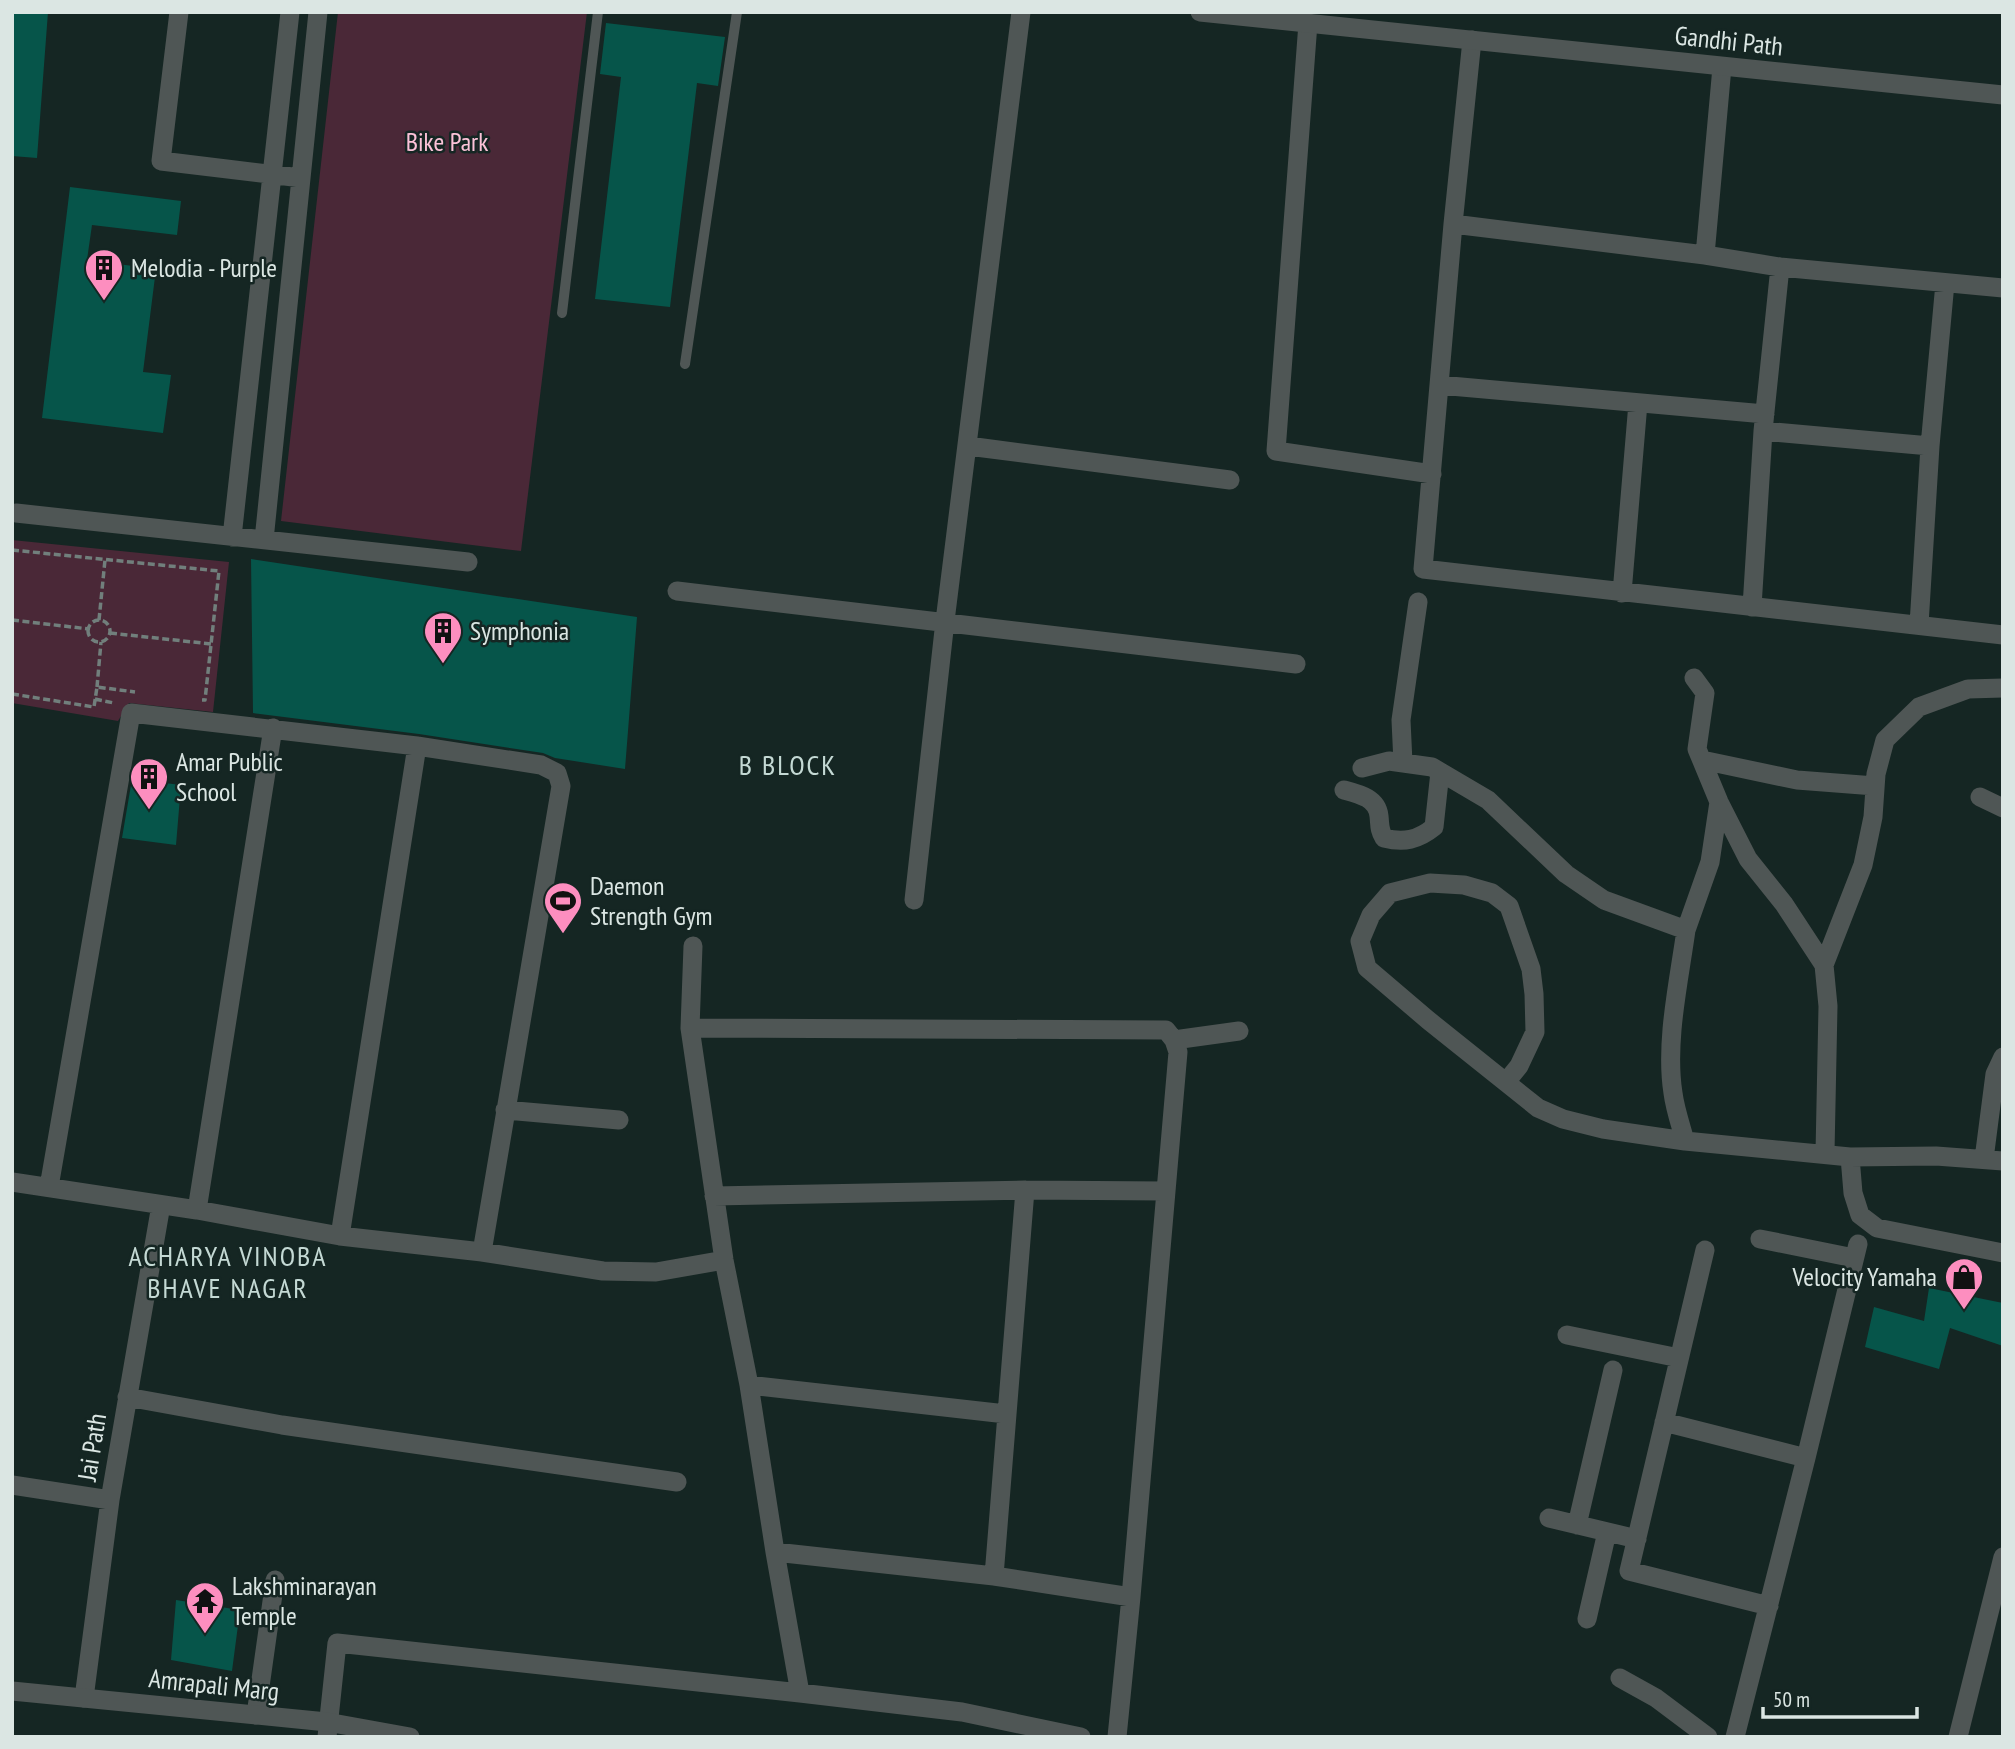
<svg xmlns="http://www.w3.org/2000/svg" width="2015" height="1749" font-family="'PT Sans Narrow',sans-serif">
  <rect width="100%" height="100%" fill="#152623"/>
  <path fill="#4a2837" d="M338,12H587L521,551L281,521Z
    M12,540L229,562L213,712L129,703L118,721L12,703Z"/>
  <path fill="#06554a" d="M12,12H48L37,158L12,156Z
    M606,23L725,37L718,86L697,83L670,307L595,299L621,77L600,74Z
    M70,187L181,201L177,235L92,225L87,260L156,269L143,372L171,375L163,433L42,418Z
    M251,559L637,617L625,769L555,758L543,753L419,734L253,713Z
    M132,779L181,785L176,845L122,838Z
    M1929,1288L2003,1303V1346L1950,1328L1939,1369L1865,1347L1874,1307L1924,1321Z
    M176,1600L240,1610L232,1671L171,1660Z"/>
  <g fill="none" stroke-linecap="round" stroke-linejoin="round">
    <path stroke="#717f7c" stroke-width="3.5" stroke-dasharray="7 3.5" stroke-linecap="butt" d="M12,550L219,571L205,700H202
      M12,620L89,629
      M99,620L105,560
      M88 631a11 11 0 1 1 22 0a11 11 0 1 1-22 0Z
      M110,633L211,644
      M97,687L101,642
      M12,694L94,707L97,687L135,692
      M95,699L114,703"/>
    <path stroke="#4f5655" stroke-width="10" d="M562,313L598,12
      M685,364L737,12"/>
    <path stroke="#4f5655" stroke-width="19" d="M179,12L161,161L301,178
      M1308,23L1276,451L1432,474
      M1472,40L1453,224L1423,569L2003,635
      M1453,224L1705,255L1780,267L2003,288
      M1705,255L1722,67
      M1439,385L1765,414
      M1763,431L1930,446
      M968,446L1230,480
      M16,513L468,562
      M232,537L290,12
      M264,540L318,12
      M677,591L1296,664
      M1622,593L1638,403
      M1752,607L1763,431L1780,267
      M1919,625L1930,446L1945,283
      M1694,678L1705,693L1697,749L1719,802L1748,859L1784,904L1824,965
      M1702,760L1797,780L1875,786
      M1403,763L1401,720L1418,602
      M1362,768L1389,761L1432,767L1488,800L1566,874L1604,900L1686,930C1679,981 1665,1042 1673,1093C1675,1109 1681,1126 1685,1141L1850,1157L1936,1156L2003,1161
      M1344,790C1359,794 1377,798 1379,816C1380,825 1379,830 1384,838C1404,843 1418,840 1434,827L1440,772
      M1980,797L2003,808
      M914,900L945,621L1021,12
      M1686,930L1710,862L1719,802
      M690,1028L693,946
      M1174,1040L1239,1031
      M1506,1082L1519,1066L1535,1032L1534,994L1531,969L1509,906L1492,893L1464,885L1430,883L1390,893L1371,915L1360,941L1367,968L1428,1020L1538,1108L1563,1119L1603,1129L1685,1141
      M505,1110L619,1120
      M1825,1153L1828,1006L1824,965L1863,865L1873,817L1876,774L1885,740L1919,707L1968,689L2003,688
      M1850,1157L1853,1193L1860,1215L1877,1228L2003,1253
      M1984,1159L1995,1074L2003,1057
      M12,1182L197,1210L340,1236L482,1252L603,1271L656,1272L724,1260
      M49,1187L131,713L417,746L541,765L557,773L561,786L482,1252
      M714,1196L1025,1190L1165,1191
      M197,1210L273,728
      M340,1236L417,746
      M1760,1239L1854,1258
      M1705,1250L1629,1571L1769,1606
      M1567,1335L1679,1358
      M749,1385L1006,1414
      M127,1397L282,1425L677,1482
      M1664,1422L1806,1458
      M12,1485L110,1500
      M1549,1518L1637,1539
      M1577,1525L1613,1370
      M775,1552L994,1576L1131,1597
      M994,1576L1025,1190
      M1587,1619L1607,1532
      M1620,1678L1656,1698L1708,1737
      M800,1693L775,1552L749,1385L724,1260L690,1028L1166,1030L1174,1040L1178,1052L1131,1597L1117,1737
      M84,1698L110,1500L161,1205
      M256,1715L275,1580
      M327,1737L337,1643L800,1693L962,1712L1081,1737
      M1735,1737L1806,1458L1858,1244"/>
    <path stroke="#4f5655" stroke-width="19" d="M1200,12L2003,95
      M12,1691L327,1722L410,1737
      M1958,1737L2003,1557"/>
  </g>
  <defs>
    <symbol id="building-pin" viewBox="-11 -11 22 30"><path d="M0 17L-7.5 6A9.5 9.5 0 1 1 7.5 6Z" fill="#fd8ebf" stroke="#152623"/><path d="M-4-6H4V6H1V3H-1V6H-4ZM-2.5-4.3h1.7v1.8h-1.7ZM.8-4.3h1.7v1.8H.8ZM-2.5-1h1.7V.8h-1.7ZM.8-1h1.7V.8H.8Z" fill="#111"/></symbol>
    <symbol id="stadium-pin" viewBox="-11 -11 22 30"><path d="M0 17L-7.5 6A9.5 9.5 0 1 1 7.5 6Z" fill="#fd8ebf" stroke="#152623"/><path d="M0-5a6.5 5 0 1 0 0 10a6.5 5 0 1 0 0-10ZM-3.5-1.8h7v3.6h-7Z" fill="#111"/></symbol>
    <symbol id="shop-pin" viewBox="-11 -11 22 30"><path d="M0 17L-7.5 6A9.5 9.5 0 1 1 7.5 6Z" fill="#fd8ebf" stroke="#152623"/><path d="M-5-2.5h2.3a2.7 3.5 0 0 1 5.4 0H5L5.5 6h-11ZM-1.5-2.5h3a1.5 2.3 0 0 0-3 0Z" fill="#111"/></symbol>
    <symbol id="temple-pin" viewBox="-11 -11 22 30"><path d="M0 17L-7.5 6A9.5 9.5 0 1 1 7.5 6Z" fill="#fd8ebf" stroke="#152623"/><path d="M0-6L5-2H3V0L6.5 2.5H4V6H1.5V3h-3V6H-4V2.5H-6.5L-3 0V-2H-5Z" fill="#111"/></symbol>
  </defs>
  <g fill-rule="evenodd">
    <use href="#building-pin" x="82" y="246" width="44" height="60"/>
    <use href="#building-pin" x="421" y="609" width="44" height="60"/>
    <use href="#building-pin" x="127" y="755" width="44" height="60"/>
    <use href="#stadium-pin" x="541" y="879" width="44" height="60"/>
    <use href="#shop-pin" x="1942" y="1255" width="44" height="60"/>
    <use href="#temple-pin" x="183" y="1579" width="44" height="60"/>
  </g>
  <g text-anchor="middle" stroke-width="5" stroke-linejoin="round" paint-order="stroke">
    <g font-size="26" fill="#dbe6e3" stroke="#152623">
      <text transform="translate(1729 41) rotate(6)" y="9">Gandhi Path</text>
      <text transform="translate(92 1447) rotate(-81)" y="9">Jai Path</text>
      <text transform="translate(214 1685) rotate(6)" y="9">Amrapali Marg</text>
    </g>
    <g font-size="26" fill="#fbc2d8" stroke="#152623">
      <text x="447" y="151">Bike Park</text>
    </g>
    <g font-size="26" fill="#dbe6e3" stroke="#152623" text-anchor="start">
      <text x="131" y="277">Melodia - Purple</text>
      <text x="470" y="640">Symphonia</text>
      <text x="176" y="771">Amar Public<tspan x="176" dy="30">School</tspan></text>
      <text x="590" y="895">Daemon<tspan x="590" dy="30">Strength Gym</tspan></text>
      <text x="1937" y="1286" text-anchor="end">Velocity Yamaha</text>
      <text x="232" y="1595">Lakshminarayan<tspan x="232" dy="30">Temple</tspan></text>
    </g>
    <g font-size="28" letter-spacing="2" fill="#c4d9d4" stroke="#152623">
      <text x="788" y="775">B BLOCK</text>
      <text x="228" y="1266">ACHARYA VINOBA<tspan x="228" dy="32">BHAVE NAGAR</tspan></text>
    </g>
  </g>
  <rect width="2015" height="1749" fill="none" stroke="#dbe6e3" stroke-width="28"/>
  <path d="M1763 1707v10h154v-10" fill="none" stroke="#dbe6e3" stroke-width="3.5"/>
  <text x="1773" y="1707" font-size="21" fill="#dbe6e3" stroke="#152623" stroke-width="5" paint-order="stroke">50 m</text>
</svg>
